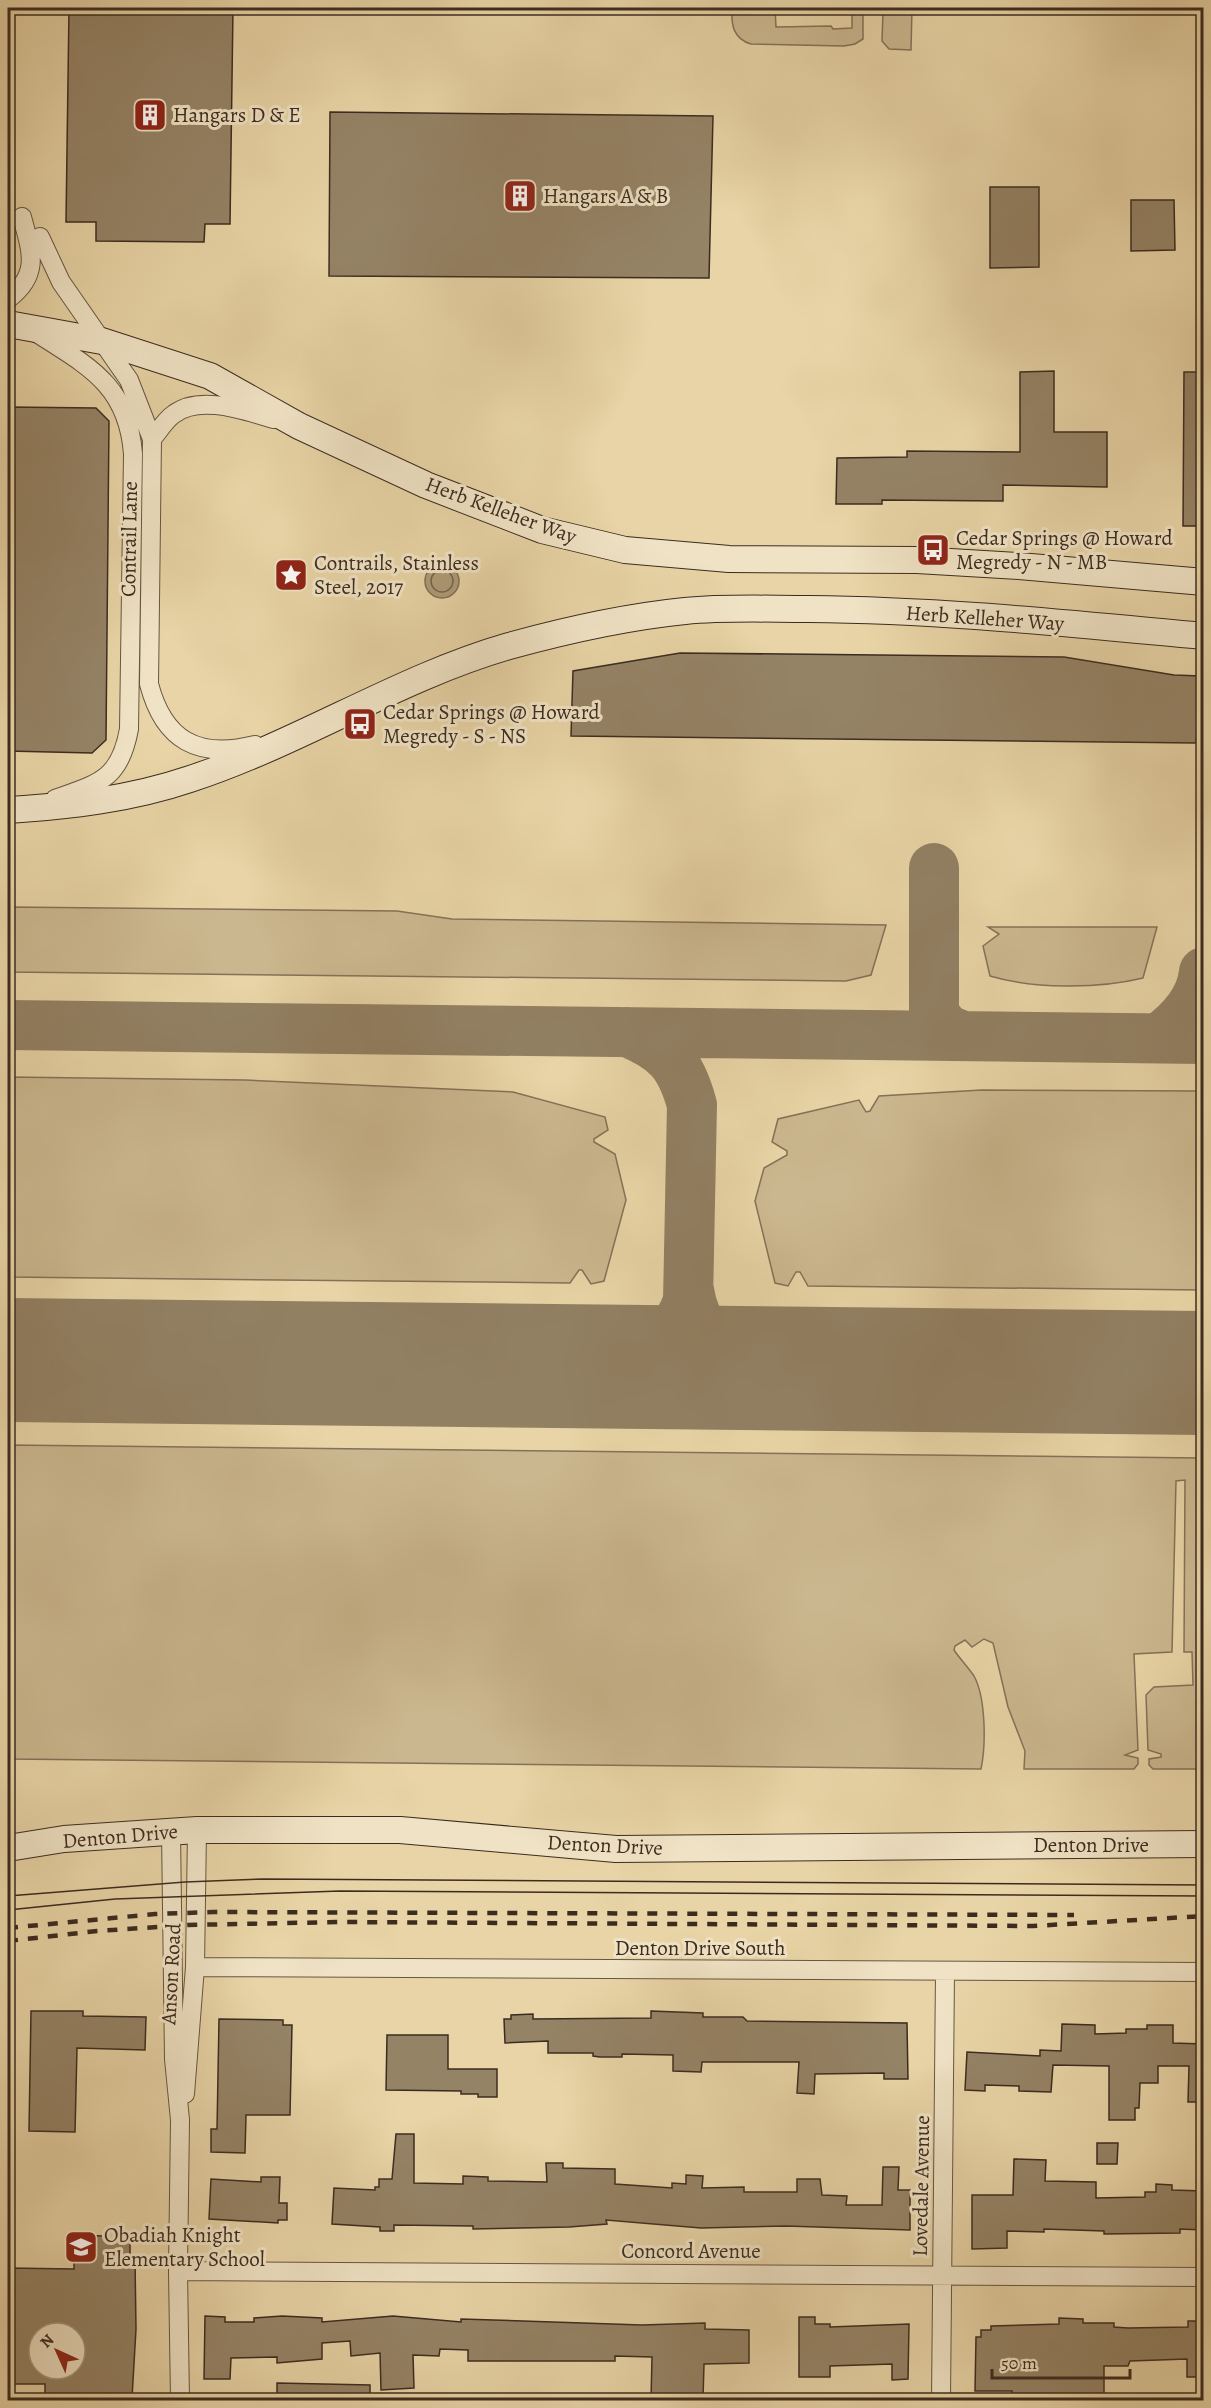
<svg xmlns="http://www.w3.org/2000/svg" width="1211" height="2408" font-family="Alegreya,serif">
  <rect width="100%" height="100%" fill="#e8d4a6"/>
  <filter id="stains"><feTurbulence type="fractalNoise" baseFrequency=".00333" numOctaves="4"/><feColorMatrix values="0 0 0 0 .2 0 0 0 0 .09 0 0 0 0 .02 0 0 0 .5 -.17"/></filter>
  <radialGradient id="worn" r=".72"><stop offset=".6" stop-color="#630" stop-opacity="0"/><stop offset="1" stop-color="#630" stop-opacity=".3"/></radialGradient>
  <path fill="#cbb78f" stroke="#847258" stroke-width="1.5" d="M732,8H775L776,27L831,26L833,29L852,28V12H863V39L855,44L844,46L751,44C733,39 731,24 732,8Z
    M898,8H912L911,50L889,49L882,41L883,12H898Z
    M8,907L397,911L452,919L886,925L871,975L846,981L8,972Z
    M988,927H1157L1143,978C1098,989 1034,989 990,976L983,946L999,934Z
    M8,1077L245,1080L513,1092L605,1117L608,1130L594,1139V1142L615,1154L626,1200L604,1281L591,1284L582,1270H579L570,1283L8,1277Z
    M982,1090L1203,1091V1290L808,1286L800,1272H796L788,1286L775,1283L755,1201L764,1168L787,1155V1151L772,1142L778,1119L859,1100L866,1112L870,1111L879,1096Z
    M8,1445L1203,1458V1769H1153L1149,1765V1759L1161,1757V1754L1148,1750L1146,1695L1154,1687L1193,1685L1192,1652H1184L1185,1480L1176,1481L1172,1652L1134,1654L1138,1750L1125,1755L1138,1758V1764L1134,1769H1024L1025,1751L1008,1707L993,1643L984,1639L972,1647L965,1640L955,1646L954,1650C960,1659 968,1667 974,1676C986,1698 986,1745 981,1769L8,1759Z"/>
  <path fill="#ae9b78" stroke="#806f55" stroke-width="1.5" d="M425 581a17 17 0 1 1 34 0a17 17 0 1 1-34 0Z"/>
  <g fill="none" stroke-linecap="round" stroke-linejoin="round">
    <path stroke="#75644c" stroke-width="1.5" d="M431 581a11 11 0 1 1 22 0a11 11 0 1 1-22 0Z"/>
    <path stroke="#928063" stroke-width="50" d="M934,868V1014L946,1029L963,1036
      M8,1025L1204,1039
      M1159,1038C1181,1022 1201,1001 1204,972
      M689,1290C695,1333 723,1359 764,1368
      M625,1367C656,1354 677,1332 688,1301L692,1105C681,1064 667,1048 627,1032"/>
    <path stroke="#928063" stroke-width="124" d="M8,1360L1204,1373"/>
  </g>
  <path fill="#958366" stroke="#3c2c20" stroke-width="1.5" fill-rule="evenodd" d="M69,8H233L230,224H205L204,242L96,241V222H66Z
    M330,112L713,116L709,278L329,276Z
    M990,187H1039V267L990,268Z
    M1131,200H1174L1175,250L1131,251Z
    M1054,371V432H1107V487L1003,485V501L882,500V504H836L837,458L907,457V451L1020,452V372Z
    M1184,372H1203V526H1183Z
    M8,407L96,408L109,421L106,740L92,753L8,751Z
    M680,653L1064,657L1174,675L1200,676L1196,743L571,736L573,671Z
    M31,2011H83V2016L146,2017L145,2050L77,2048L75,2132L29,2131Z
    M651,2011L703,2013V2017H743L747,2021L907,2023L908,2079H884V2073L815,2074L814,2094L797,2093L799,2062H702L701,2072L673,2071V2055L622,2054V2057H600L593,2056V2053H548V2041L505,2043L504,2019H511V2015L533,2014V2019L651,2018Z
    M219,2019L283,2020V2025H292L290,2115H246L245,2153L211,2152V2129H217Z
    M1062,2024L1095,2025V2034L1126,2033V2029H1147V2025H1173V2043L1203,2044V2102H1188L1189,2066H1158V2083H1140L1139,2108H1135V2120H1109V2066L1053,2065L1051,2092L1019,2091V2086L985,2085V2091L965,2090L967,2052L1040,2056V2050L1061,2051Z
    M387,2035H448V2069H497V2097H478V2094H461V2091L386,2090Z
    M396,2134H414V2183L463,2184V2176L488,2177V2181L547,2182L546,2163H563V2168L615,2169V2184L672,2188V2183L686,2184V2175L703,2176L702,2188L744,2187V2192H797V2179H820L822,2195L847,2196L846,2205H882L883,2167H899L898,2190H910V2230L786,2226L701,2228L606,2220L607,2224L569,2227L473,2229V2226L394,2225V2231H380V2227L332,2224L334,2188L375,2190V2187H379V2179H392Z
    M1097,2143H1118L1117,2164H1097Z
    M1014,2159L1046,2160L1045,2181L1096,2182V2198L1145,2197V2192H1156V2184L1172,2185V2190L1203,2191V2230L1180,2229V2233L1104,2234V2231L1044,2229V2232L1007,2231V2248L972,2249V2195H1013Z
    M261,2177H280L279,2203H287V2220H278V2223L209,2219L211,2179L261,2182Z
    M74,2235L105,2236L106,2240L130,2241V2259H135L136,2329L132,2398H127V2400H45V2384H8V2268L74,2269ZM39,2333H75V2369H39Z
    M205,2316L225,2317V2322H254V2318L282,2316L322,2318V2322L393,2316L461,2322V2319L642,2325L705,2323V2329L749,2330V2363L704,2364L703,2399L676,2400H651L652,2357L615,2356V2361H468V2350L440,2349L439,2356L413,2355L414,2388L381,2390L380,2353L351,2356L350,2341L322,2343V2359L277,2363V2357L231,2358L230,2379H204Z
    M799,2317H815V2324H830V2327L909,2324L908,2379L892,2380V2364L830,2366V2377H799Z
    M1059,2318L1083,2319V2323H1114V2327L1128,2328L1188,2327V2321H1203V2377H1187V2359L1130,2361L1128,2366H1104V2397H1082V2400H1027L1012,2399V2391H975L976,2337H981V2330H991V2326L1059,2324Z
    M277,2383L370,2385V2400H277Z"/>
  <g fill="none" stroke-linecap="round" stroke-linejoin="round">
    <defs>
      <path id="street" d="M40,237L61,282L129,380L152,439L149,684C164,741 198,759 255,745
        M8,299C41,274 31,251 22,217
        M35,332C88,366 128,385 133,454L129,729C120,779 100,783 55,799
        M152,439C159,431 165,420 174,414C200,394 245,411 274,419
        M171,1831L174,2059L180,2120L178,2271L180,2400
        M195,1967L1204,1972
        M185,2094L195,1967L197,1830
        M178,2271L1204,2277
        M941,2400L945,1972"/>
      <path id="secondary" d="M8,324L102,341L210,376L299,426L426,485L542,530L625,550L729,559L917,560L1019,566L1204,582
        M8,810C70,806 131,799 190,779C300,743 398,678 509,646C567,630 625,617 685,611C726,607 768,609 809,609C941,610 1072,624 1204,636
        M8,1848L64,1839L197,1830H400L616,1849L1204,1844"/>
    </defs>
    <use href="#street" stroke="#675642" stroke-width="20"/>
    <use href="#secondary" stroke="#3c2c20" stroke-width="28"/>
    <use href="#street" stroke="#f0e3c5" stroke-width="18"/>
    <use href="#secondary" stroke="#f0e3c5" stroke-width="26"/>
    <path stroke="#3c2c20" stroke-width="1.5" d="M8,1896L185,1882L263,1879L1204,1885
      M8,1910L115,1899L340,1891L1204,1896"/>
    <path stroke="#3c2c20" stroke-width="4.5" stroke-dasharray="10 10" stroke-linecap="butt" d="M8,1928L155,1914L213,1912L1074,1915
      M8,1941L97,1931L188,1925L339,1922L1033,1926L1204,1916"/>
  </g>
  <defs>
    <symbol id="building-square" viewBox="-11 -11 22 22"><rect x="-9" y="-9" width="18" height="18" rx="4" fill="#8f2418" stroke="#f0e3c5"/><path d="M-4-6H4V6H1V3H-1V6H-4ZM-2.5-4.3h1.7v1.8h-1.7ZM.8-4.3h1.7v1.8H.8ZM-2.5-1h1.7V.8h-1.7ZM.8-1h1.7V.8H.8Z" fill="#fff"/></symbol>
    <symbol id="bus-square" viewBox="-11 -11 22 22"><rect x="-9" y="-9" width="18" height="18" rx="4" fill="#8f2418" stroke="#f0e3c5"/><path d="M-5-6H5V4H4V6H2V4H-2V6H-4V4H-5ZM-3.5-4V0h7V-4ZM-3.5 1.2v1.5H-2V1.2ZM2 1.2v1.5H3.5V1.2Z" fill="#fff"/></symbol>
    <symbol id="sight-square" viewBox="-11 -11 22 22"><rect x="-9" y="-9" width="18" height="18" rx="4" fill="#8f2418" stroke="#f0e3c5"/><path d="M0-6L1.8-2.2L6-1.7L2.9 1.2L3.7 5.4L0 3.3L-3.7 5.4L-2.9 1.2L-6-1.7L-1.8-2.2Z" fill="#fff"/></symbol>
    <symbol id="school-square" viewBox="-11 -11 22 22"><rect x="-9" y="-9" width="18" height="18" rx="4" fill="#8f2418" stroke="#f0e3c5"/><path d="M0-5L7-2L0 1L-7-2ZM-4 1L0 2.5L4 1V4Q0 6-4 4Z" fill="#fff"/></symbol>
  </defs>
  <g fill-rule="evenodd">
    <use href="#building-square" x="131" y="96" width="38" height="38"/>
    <use href="#building-square" x="501" y="177" width="38" height="38"/>
    <use href="#bus-square" x="914" y="531" width="38" height="38"/>
    <use href="#sight-square" x="272" y="556" width="38" height="38"/>
    <use href="#bus-square" x="341" y="705" width="38" height="38"/>
    <use href="#school-square" x="62" y="2228" width="38" height="38"/>
  </g>
  <g text-anchor="middle" stroke-width="6" stroke-linejoin="round" paint-order="stroke">
    <g font-size="21" fill="#3c2c20" stroke="#f0e3c5" text-anchor="start">
      <text x="173" y="122">Hangars D &amp; E</text>
      <text x="543" y="203">Hangars A &amp; B</text>
      <text x="956" y="545">Cedar Springs @ Howard<tspan x="956" dy="24">Megredy - N - MB</tspan></text>
      <text x="314" y="570">Contrails, Stainless<tspan x="314" dy="24">Steel, 2017</tspan></text>
      <text x="383" y="719">Cedar Springs @ Howard<tspan x="383" dy="24">Megredy - S - NS</tspan></text>
      <text x="104" y="2242">Obadiah Knight<tspan x="104" dy="24">Elementary School</tspan></text>
    </g>
    <g font-size="21" fill="#3c2c20" stroke="#f0e3c5">
      <text transform="translate(501 510) rotate(20)" y="7">Herb Kelleher Way</text>
      <text transform="translate(129 539) rotate(-89)" y="7">Contrail Lane</text>
      <text transform="translate(985 618) rotate(4)" y="7">Herb Kelleher Way</text>
      <text transform="translate(120 1836) rotate(-5)" y="7">Denton Drive</text>
      <text transform="translate(605 1845) rotate(3)" y="7">Denton Drive</text>
      <text x="1091" y="1852">Denton Drive</text>
      <text x="700" y="1955">Denton Drive South</text>
      <text transform="translate(171 1974) rotate(-87)" y="7">Anson Road</text>
      <text transform="translate(921 2186) rotate(-89)" y="7">Lovedale Avenue</text>
      <text x="691" y="2258">Concord Avenue</text>
    </g>
  </g>
  <rect width="1211" height="2408" fill="none" stroke="#e8d4a6" stroke-width="30"/>
  <rect x="9" y="9" width="1193" height="2390" fill="none" stroke="#3c2c20" stroke-width="3"/>
  <rect x="15" y="15" width="1181" height="2378" fill="none" stroke="#3c2c20" stroke-width="1.5"/>
  <g transform="translate(57 2351) rotate(315)"><circle r="28" fill="#f0e3c5" stroke="#a89a83" stroke-width="1.5"/>
  <path d="M0-4.5L10 22L0 15L-10 22Z" fill="#8f2418"/>
  <text y="-9" font-size="16" font-weight="bold" text-anchor="middle" fill="#3c2c20">N</text>
  </g>
  <path d="M992 2369v9h138v-9" fill="none" stroke="#3c2c20" stroke-width="3"/>
  <text x="1001" y="2369" font-size="18" fill="#3c2c20" stroke="#f0e3c5" stroke-width="4.5" paint-order="stroke">50 m</text>
  <rect width="100%" height="100%" filter="url(#stains)"/>
  <rect width="100%" height="100%" fill="url(#worn)"/>
</svg>
